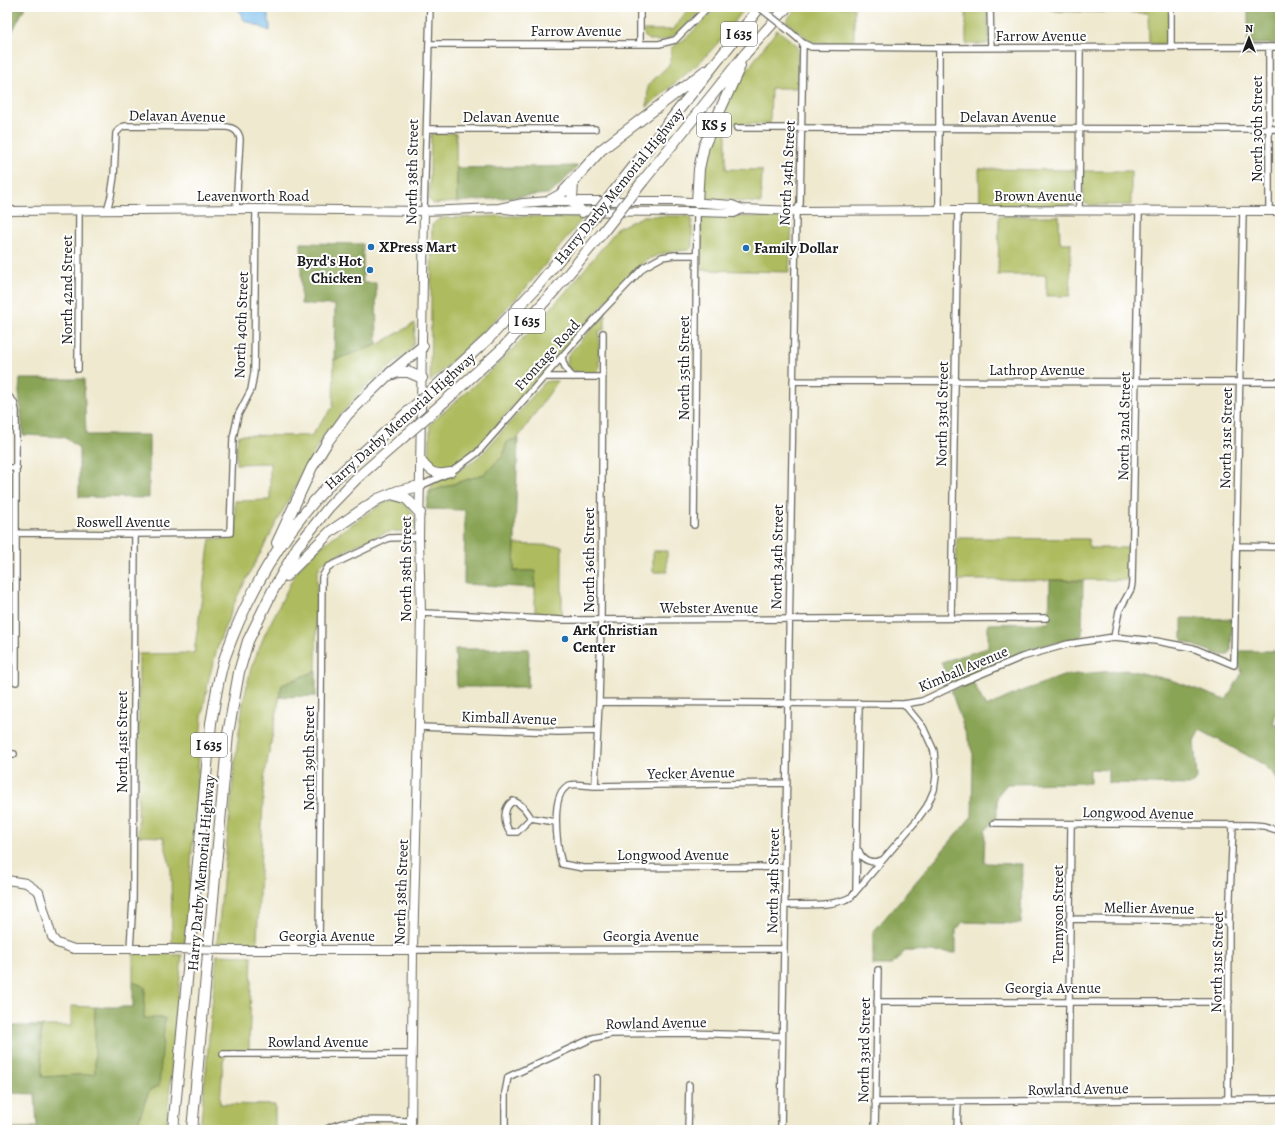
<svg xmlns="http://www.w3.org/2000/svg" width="1287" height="1137" font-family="Alegreya,serif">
  <rect width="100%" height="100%" fill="#fff"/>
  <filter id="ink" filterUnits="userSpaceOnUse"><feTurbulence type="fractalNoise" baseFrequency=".025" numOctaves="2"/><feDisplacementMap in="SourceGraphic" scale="8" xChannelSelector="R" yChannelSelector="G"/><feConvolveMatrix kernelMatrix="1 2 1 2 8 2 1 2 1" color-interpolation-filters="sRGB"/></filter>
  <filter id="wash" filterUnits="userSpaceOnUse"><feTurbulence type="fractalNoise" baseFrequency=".012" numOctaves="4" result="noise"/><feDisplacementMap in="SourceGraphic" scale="16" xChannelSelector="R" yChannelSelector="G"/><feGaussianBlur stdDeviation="0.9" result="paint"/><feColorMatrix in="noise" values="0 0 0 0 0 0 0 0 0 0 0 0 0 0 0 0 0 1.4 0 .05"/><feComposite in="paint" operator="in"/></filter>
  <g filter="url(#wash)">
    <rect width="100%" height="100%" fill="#efe9cf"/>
    <path fill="#aebc5f" stroke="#656c3e" d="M690,7H704C691,20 671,47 649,40C644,38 644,35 643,30H673Z
      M717,7H746L718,43L699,63L647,107L648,85L670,64L671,48L687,37Z
      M797,7H854V44L815,43L809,40L786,21Z
      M966,7H987L989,42L986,44H966Z
      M1051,7H1169V37C1166,47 1157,44 1149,43L1148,13L1051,11Z
      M777,30L797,45L798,50V88H771L770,124H734L733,131H726V169L762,170L761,203L711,199L705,196L701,189L702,169L712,139L734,89L758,55Z
      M456,133L457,202L433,204L429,200L431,134Z
      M979,169L1075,170V202L1071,205H980Z
      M1083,171H1131V205H1090L1084,203Z
      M506,216L584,217L525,289L486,329L430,382L432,225L436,221L442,218Z
      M644,216H688L692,219V247L689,250C667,252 655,253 638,267C625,277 614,293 603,305C570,340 539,376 508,412C491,431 474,455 451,467C442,471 436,470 429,463L430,424L497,365L533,328L571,286L618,228Z
      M704,216L785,217L790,220L792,226L789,272L701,270V220Z
      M999,216H1059L1060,243H1071L1070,296H1046V275H998Z
      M605,314V329L599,331V369L597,372C588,375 574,374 567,366L568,355Z
      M415,323L414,342L410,351L366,386L342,413L320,441L237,597L219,642L209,678L202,716L185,944H172L171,870L163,837L138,836L139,654L194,653L210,539H228L235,534V501L270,500V463L236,464L237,442L239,435L311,436L333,407L334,360L377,345Z
      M549,381H558L518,438L507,442L503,456L484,474L429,492L432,485L436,481L453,474L471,463L484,452L545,382Z
      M392,500C408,501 417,514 414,529C406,533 398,530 389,532C379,534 326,558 320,566C319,568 318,572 317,575L316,671L282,685L264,779L257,943H217L234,770L243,703L251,668L265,634L295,574L309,557L333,537L383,503Z
      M957,538L1089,539V548H1129L1128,580H956Z
      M515,544L562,546V617H535V571H514Z
      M653,551H667V572H653Z
      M133,953L182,955L166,1130H129L136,1128L149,1091L164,1018L144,1019L145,987L133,982Z
      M217,955L252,956L249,1050H228L223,1062L220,1104L275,1105V1130H200Z
      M71,1006L95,1007V1074L42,1077L41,1026H71Z"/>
    <path fill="#8aa456" stroke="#536039" d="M7,7H25L10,36H7Z
      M1248,7H1280V44H1248Z
      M578,166L557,188L548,194L457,202V168Z
      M301,243L363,244V283H376L377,345L334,360L335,305L301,304Z
      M20,379H84L86,435H149V498L79,497V448L64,437L23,435L19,392Z
      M518,438L514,571H535V588L464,584L465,510L426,509L429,492L484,474L503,456L507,442Z
      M1050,580L1083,581L1082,637L1041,646L997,662L950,685L941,662L988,648V624L1049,623Z
      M1182,618L1232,619L1231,651L1228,655H1221L1182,641Z
      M455,649H529L528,687H457Z
      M1238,651H1280V698L1273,725H1280V786L1275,775L1263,764L1200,730L1194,741L1197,777L1192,785L1108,783V770L1090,769V783L1007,784L997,796V817L985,831L984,863L1022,864L1021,924L963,922L956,930V953L905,951L892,965H873V932L972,816L973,754L951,691L973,682L986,707L1024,690L1066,675L1128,670L1171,680L1226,700L1242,673L1238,660Z
      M316,671V696L279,697L282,685Z
      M133,982L145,987L144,1018H165L159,1086L149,1091L136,1128L129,1130H13V1128L37,1127L35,1094L7,1093V1026H41L42,1077L95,1074V1007H133Z"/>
    <path fill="#72b9e9" stroke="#476a82" d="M237,7H266L270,25V31L244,20Z"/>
  </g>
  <g filter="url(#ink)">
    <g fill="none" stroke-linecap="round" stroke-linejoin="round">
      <defs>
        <path id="street" d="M640,7V43
          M990,7L991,48
          M788,30L803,43L811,47L939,48L1280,47
          M430,44H659L675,40L708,7
          M939,48V210
          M1171,48V7
          M737,128L1280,129
          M427,129H595
          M107,210L111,196L114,176L116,133L122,127L126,126L227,127C234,128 239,131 240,139L236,209
          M424,211L430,7
          M1079,211L1080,48
          M1269,211V47
          M562,357C563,365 566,371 573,377
          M78,369L79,211
          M544,377H602
          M793,381L1280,382
          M7,395L14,402L16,411V682
          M7,468H17
          M420,486L451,472L477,453L602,311L644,267L662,257L675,255H696
          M694,525L697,212
          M17,533L135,534L230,533L233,438L238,415L251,390L254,373L256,209
          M1236,546L1280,547
          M421,613L452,614L562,620L1046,618
          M951,618L958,210
          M1114,637L1119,611L1131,589L1132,583L1139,211
          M599,702L904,704L922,701L962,682L1022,657L1068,644L1114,637L1156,641L1193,648L1234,665L1243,211
          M419,727L558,732L597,731
          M7,754H14
          M595,786L599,702L601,620L603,333
          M513,801C522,804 526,810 531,818L517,832H510C503,823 503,807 513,801Z
          M531,818L555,822
          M994,823L1252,825L1264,826L1280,831
          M859,851C862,861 873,864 882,860
          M785,867L583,868L562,864C557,847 549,791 570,785C577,783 588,786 595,786L787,783
          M856,890L859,703
          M785,905C806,904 832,907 851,897L917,820L927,806L934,790L936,776L934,751L923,727L904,704
          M1069,919L1229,921
          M130,949L133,900L135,534
          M319,950L322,577L328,567L389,538L419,537
          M413,950L783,949
          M877,1002H1229
          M223,1054H412
          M1228,1100L1229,921L1233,825
          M1068,1101L1071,824
          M875,1102L1280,1099
          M325,1130C349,1116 384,1121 411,1121
          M505,1130V1093L508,1077L593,1038L611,1034L685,1033L782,1036
          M596,1130L597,1078
          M688,1130L689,1085
          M781,1130L796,211L800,204L803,43
          M875,1130L878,970
          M957,1130L958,1102"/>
        <path id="secondary" d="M505,209L522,211L697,212L734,213L742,209
          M7,211L256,209L424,211L499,208L523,203L549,201H675L732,205L742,209L796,211L958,210L1280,211
          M421,460C431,473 435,475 451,472
          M7,880L26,883L39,892L52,937L57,943L74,949H172
          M228,950H413
          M411,1130L413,950L419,727L421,613L419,537L424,211"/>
        <path id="highway" d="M623,180L760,7
          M573,181L572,201L582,212
          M643,181L746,53L787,7
          M549,201L560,195L566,189L601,150L705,71
          M697,202L699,169L704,146L740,66
          M390,373L423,346
          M443,380L489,338L535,289L585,228
          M444,402L503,348L555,290L603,232
          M391,494L406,498L420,513
          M277,543L312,467L328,441L347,415L387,376L398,372H408L422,378
          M286,576L331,531L378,499L398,491L420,486
          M173,1130L211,723C215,703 218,676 225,657C247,594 283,533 329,485C351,462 375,442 398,421
          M192,1130L228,734L239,672L248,641L273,590L298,546L329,507L357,478L398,442"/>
      </defs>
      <use href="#street" stroke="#66645b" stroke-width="8"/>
      <use href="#secondary" stroke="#66645b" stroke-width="10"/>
      <use href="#highway" stroke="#66645b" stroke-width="12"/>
      <use href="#street" stroke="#fff" stroke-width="5.5"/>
      <use href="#secondary" stroke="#fff" stroke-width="8"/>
      <use href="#highway" stroke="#fff" stroke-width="10"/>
      <defs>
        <path id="street-bridge" d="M759,7L788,30"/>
        <path id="secondary-bridge" d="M172,949L228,950"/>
        <path id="highway-bridge" d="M585,228L623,180
          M603,232L643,181
          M398,421L443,380
          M398,442L444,402"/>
      </defs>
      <use href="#street-bridge" stroke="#66645b" stroke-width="8" stroke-linecap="butt"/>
      <use href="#secondary-bridge" stroke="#66645b" stroke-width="10" stroke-linecap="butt"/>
      <use href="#highway-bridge" stroke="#66645b" stroke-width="12" stroke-linecap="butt"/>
      <use href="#street-bridge" stroke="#fff" stroke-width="5.5"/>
      <use href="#secondary-bridge" stroke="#fff" stroke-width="8"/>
      <use href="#highway-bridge" stroke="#fff" stroke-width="10"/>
    </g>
  </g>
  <g fill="#1f6fb2" stroke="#fff" stroke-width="1.5">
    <circle cx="371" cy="247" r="4"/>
    <circle cx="746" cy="248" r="4"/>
    <circle cx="370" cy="270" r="4"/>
    <circle cx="565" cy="639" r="4"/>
  </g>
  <g text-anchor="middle" stroke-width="4" stroke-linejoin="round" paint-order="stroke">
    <g fill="#fff" stroke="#606060" stroke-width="1">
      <rect x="721" y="22" width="36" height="24" rx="3"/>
      <rect x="697" y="113" width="34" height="24" rx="3"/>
      <rect x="509" y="309" width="36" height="24" rx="3"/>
      <rect x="191" y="733" width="36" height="24" rx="3"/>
    </g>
    <g font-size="14" font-weight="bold" fill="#1c1c1c">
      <text x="739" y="39">I 635</text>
      <text x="714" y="130">KS 5</text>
      <text x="527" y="326">I 635</text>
      <text x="209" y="750">I 635</text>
    </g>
    <g font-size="15" fill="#1c1c1c" stroke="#fff">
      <text x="576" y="36">Farrow Avenue</text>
      <text x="1041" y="41">Farrow Avenue</text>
      <text transform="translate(177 116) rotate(1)" y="5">Delavan Avenue</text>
      <text x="511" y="122">Delavan Avenue</text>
      <text x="1008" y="122">Delavan Avenue</text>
      <text transform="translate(1257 129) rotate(-90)" y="5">North 30th Street</text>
      <text transform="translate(412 172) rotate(-89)" y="5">North 38th Street</text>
      <text transform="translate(787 173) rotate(-87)" y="5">North 34th Street</text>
      <text transform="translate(619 186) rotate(-51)" y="5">Harry Darby Memorial Highway</text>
      <text x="253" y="201">Leavenworth Road</text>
      <text x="1038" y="201">Brown Avenue</text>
      <text transform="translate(67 290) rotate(-90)" y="5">North 42nd Street</text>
      <text transform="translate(241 325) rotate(-88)" y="5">North 40th Street</text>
      <text transform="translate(547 355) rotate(-48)" y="5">Frontage Road</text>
      <text transform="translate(684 368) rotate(-90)" y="5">North 35th Street</text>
      <text x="1037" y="375">Lathrop Avenue</text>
      <text transform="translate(942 414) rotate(-89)" y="5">North 33rd Street</text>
      <text transform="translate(400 421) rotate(-42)" y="5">Harry Darby Memorial Highway</text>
      <text transform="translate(1124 426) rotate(-89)" y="5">North 32nd Street</text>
      <text transform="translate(1226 438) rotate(-89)" y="5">North 31st Street</text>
      <text x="123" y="527">Roswell Avenue</text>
      <text transform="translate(777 557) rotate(-89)" y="5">North 34th Street</text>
      <text transform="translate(589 560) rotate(-90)" y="5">North 36th Street</text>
      <text transform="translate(406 569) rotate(-90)" y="5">North 38th Street</text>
      <text x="709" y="613">Webster Avenue</text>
      <text transform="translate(963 669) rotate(-23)" y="5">Kimball Avenue</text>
      <text transform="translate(509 718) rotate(2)" y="5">Kimball Avenue</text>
      <text transform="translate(122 742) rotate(-90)" y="5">North 41st Street</text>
      <text transform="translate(309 758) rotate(-90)" y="5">North 39th Street</text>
      <text transform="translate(691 773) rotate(-1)" y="5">Yecker Avenue</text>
      <text transform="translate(1138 813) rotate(1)" y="5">Longwood Avenue</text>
      <text x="673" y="860">Longwood Avenue</text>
      <text transform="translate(201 873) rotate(-85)" y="5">Harry Darby Memorial Highway</text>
      <text transform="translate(773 881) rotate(-89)" y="5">North 34th Street</text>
      <text transform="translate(401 892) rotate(-88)" y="5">North 38th Street</text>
      <text transform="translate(1149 908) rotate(1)" y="5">Mellier Avenue</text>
      <text transform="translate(1058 914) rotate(-90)" y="5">Tennyson Street</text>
      <text x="327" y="941">Georgia Avenue</text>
      <text x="651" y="941">Georgia Avenue</text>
      <text transform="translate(1217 962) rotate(-89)" y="5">North 31st Street</text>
      <text x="1053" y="993">Georgia Avenue</text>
      <text transform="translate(656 1023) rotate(-1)" y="5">Rowland Avenue</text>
      <text x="318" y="1047">Rowland Avenue</text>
      <text transform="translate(864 1050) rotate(-89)" y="5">North 33rd Street</text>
      <text transform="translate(1078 1089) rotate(-1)" y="5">Rowland Avenue</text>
    </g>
    <g font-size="15" font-weight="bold" fill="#1c1c1c" stroke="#fff" text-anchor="start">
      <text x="379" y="252">XPress Mart</text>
      <text x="754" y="253">Family Dollar</text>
      <text x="362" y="266" text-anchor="end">Byrd's Hot<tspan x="362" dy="17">Chicken</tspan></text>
      <text x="573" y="635">Ark Christian<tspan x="573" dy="17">Center</tspan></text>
    </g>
  </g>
  <rect width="1287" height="1137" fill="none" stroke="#fff" stroke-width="24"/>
  <g transform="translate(1249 38)" stroke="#ffffff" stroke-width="3" paint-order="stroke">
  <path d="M0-3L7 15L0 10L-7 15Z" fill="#1c1c1c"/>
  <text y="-6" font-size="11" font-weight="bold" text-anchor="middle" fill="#1c1c1c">N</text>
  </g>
</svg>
